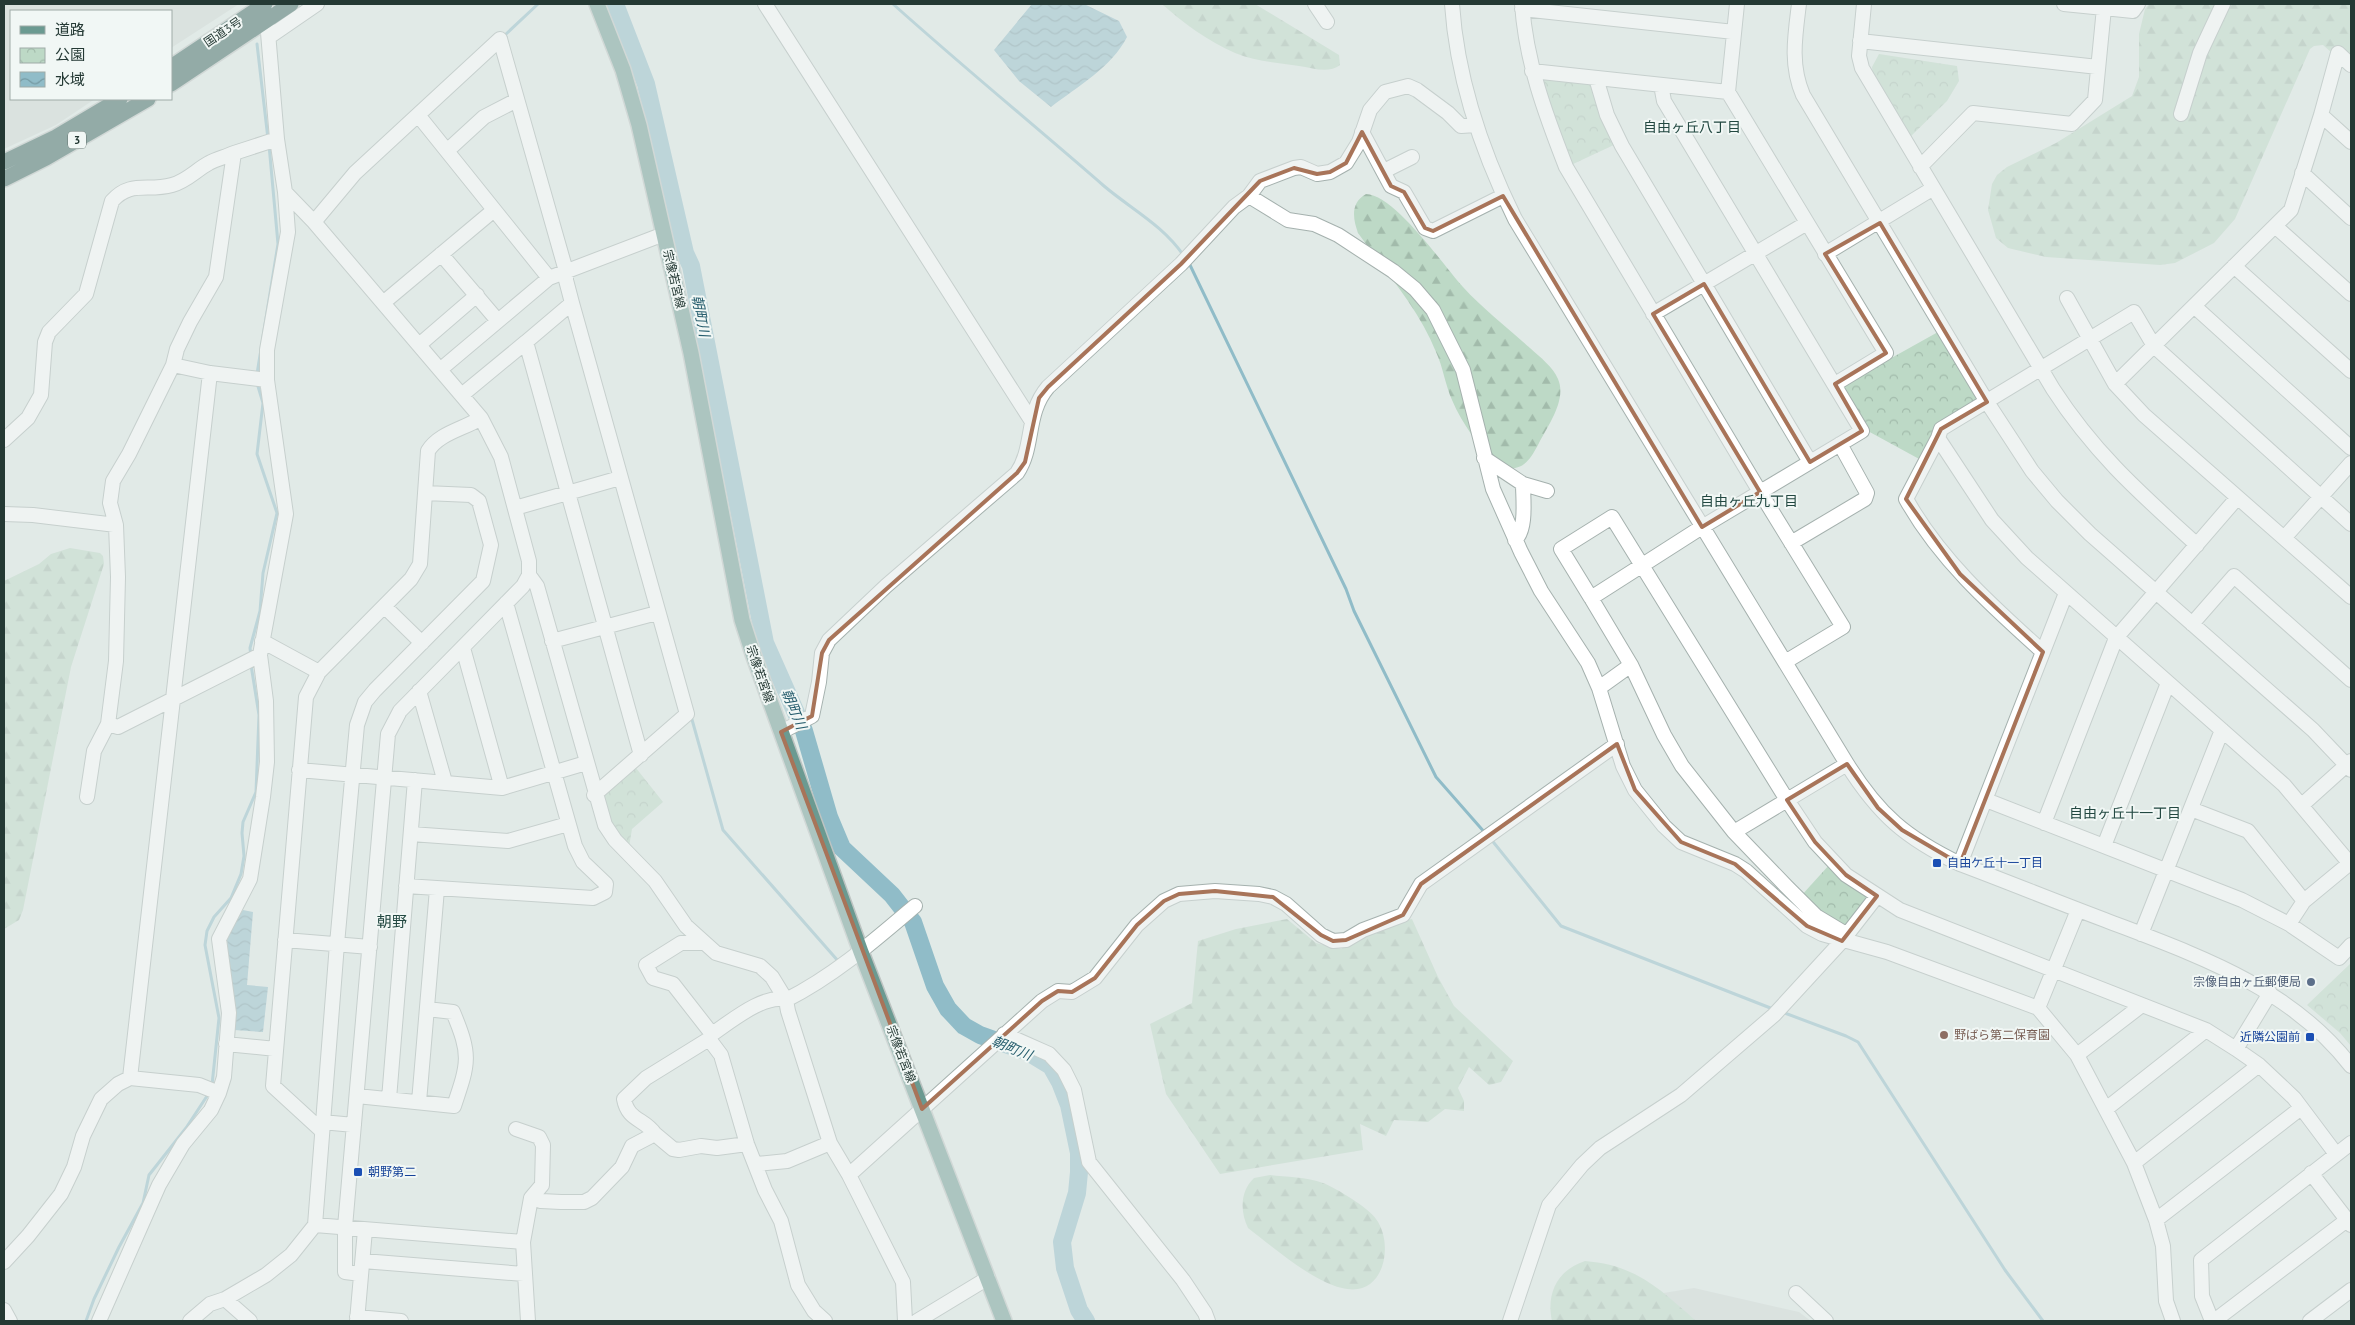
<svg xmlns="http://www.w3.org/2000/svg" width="2355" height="1325" font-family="'PT Sans','Noto Sans JP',sans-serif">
  <defs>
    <pattern id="forest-firs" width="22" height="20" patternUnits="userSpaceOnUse" patternTransform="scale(1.25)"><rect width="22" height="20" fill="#bdd9c6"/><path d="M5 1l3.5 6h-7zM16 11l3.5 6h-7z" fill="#a2bbab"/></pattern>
    <pattern id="park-crowns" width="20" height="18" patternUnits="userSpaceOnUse" patternTransform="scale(1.25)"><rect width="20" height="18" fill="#bdd9c6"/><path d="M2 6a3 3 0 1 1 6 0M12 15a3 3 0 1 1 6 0" fill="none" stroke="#a2bbab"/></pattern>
    <pattern id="water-waves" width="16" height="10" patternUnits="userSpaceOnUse" patternTransform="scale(1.25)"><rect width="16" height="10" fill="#90bcc8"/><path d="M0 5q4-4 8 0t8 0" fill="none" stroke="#759aa3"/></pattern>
  </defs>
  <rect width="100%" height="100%" fill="#e1eae7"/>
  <path fill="#d0dad6" d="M4,4H239L171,48V11H11V99H95L56,125L4,149Z
    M1694,1288L1799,1312L1811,1321H1630L1639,1297Z"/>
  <path fill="url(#forest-firs)" d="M1162,4H1255L1339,55L1340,65C1329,74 1312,68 1299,66C1278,63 1255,61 1235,53C1208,41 1183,23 1162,4Z
    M2149,4H2351V70L2323,45L2314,46L2310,49L2235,219L2214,243L2175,263L2160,265L2046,257L2008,248L1996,238L1988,210L1992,184L1997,175L2007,167L2056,143L2132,96L2139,77V34L2145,9Z
    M1366,194C1395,195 1443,265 1463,287C1483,309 1508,328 1530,348C1540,357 1553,367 1558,379C1567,400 1548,425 1539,443C1527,466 1521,471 1495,468C1480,446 1462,424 1452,400C1445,384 1443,367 1436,352C1419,309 1385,271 1358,233C1353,219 1350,203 1366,194Z
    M70,548L100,553L103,556L104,564L71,667L23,910L19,920L4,929V581L39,564L51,554Z
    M1287,919L1316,943L1341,949L1371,927L1412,919L1438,977L1454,1006L1513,1061L1501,1082L1489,1085L1469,1067L1458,1088L1464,1101V1111L1445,1109L1428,1122L1394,1120L1386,1136L1360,1124L1363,1150L1220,1174L1166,1094L1150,1024L1192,1003L1198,941L1236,929Z
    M1270,1175C1286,1177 1307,1177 1323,1183C1336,1188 1369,1208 1376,1219C1394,1243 1385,1295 1347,1289C1316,1285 1273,1247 1248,1228C1240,1212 1240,1191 1254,1178Z
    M1585,1261C1636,1265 1660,1289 1696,1321H1552C1546,1294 1557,1270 1585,1261Z"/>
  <path fill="url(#park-crowns)" d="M1879,54L1957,66L1959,81L1947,101L1908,139L1874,84L1872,67Z
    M1540,76L1591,82L1616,144L1571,165Z
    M1938,332L1981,402L1939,427L1921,460L1866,430L1843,385Z
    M636,768L663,802L632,829L629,847C615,831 608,817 602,796Z
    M1830,864L1870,896L1847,928H1842L1801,896Z
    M2351,963V1046L2340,1033L2307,1005Z"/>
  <path fill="url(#water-waves)" d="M1032,4H1084L1119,21L1127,37C1111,68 1078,86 1051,107L1019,81L994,50Z
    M243,910L253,912L247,985L268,987L263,1032L234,1030L227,940L231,926Z"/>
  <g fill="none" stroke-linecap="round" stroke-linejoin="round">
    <path stroke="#90bcc8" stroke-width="3" d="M893,4C962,66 1034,125 1104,186C1131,209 1163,225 1184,256
      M506,37L505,35L538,4
      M257,44L268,139
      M1189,263L1346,589L1354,611L1436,777L1486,834
      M257,374L278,244L269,145
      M251,656L250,648L260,611L263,573L277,513L257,454L263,403L257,383
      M691,716L723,830L839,962
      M1490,838L1561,926L1773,1009
      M1782,1012L1846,1036L1858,1042L2005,1270L2043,1321
      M212,1085L219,1018L205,945L207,931L214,917L231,898L241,874L244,856L242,833L243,822L256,792L259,715L251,665
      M86,1321L94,1299L119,1247L143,1203L149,1175L186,1128L209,1093"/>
    <path stroke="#90bcc8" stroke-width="18" d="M615,4L646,84L685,253L691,266L765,643L804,731L829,817L842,848L892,895L913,922L935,986L948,1009L964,1026L980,1035L1028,1052L1051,1066L1060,1082L1069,1105L1079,1153V1172L1077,1193L1062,1242L1065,1268L1079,1310L1086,1321"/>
    <defs>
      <path id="minor" d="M765,4L1031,420
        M1315,4L1327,22
        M1452,4C1457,79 1482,152 1515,219L1847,764C1879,815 1906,838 1960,864C2008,882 2057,902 2105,920C2196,955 2289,986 2351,1066
        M1522,4C1526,62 1545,113 1566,167L1760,492L1843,627L1785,662
        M1737,4L1728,92L1886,353L1835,384
        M1799,4C1795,36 1790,65 1803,95L1987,402L2032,471L2057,501L2090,534L2313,730L2351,770
        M1864,4L1859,56L1862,68L2053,389C2095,454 2141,494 2197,545
        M2064,4L2104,8
        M266,9L277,139L285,192L314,222L481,418L501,457L529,561V575L523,586L400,711L388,734L345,1227V1272L361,1274
        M1522,9L1734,32
        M269,37L317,4
        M1860,41L2098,67
        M1532,71L1728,92
        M1596,78L1607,115L1622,146L1810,462
        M1661,85L1664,101L1862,431L1702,527L1591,598L1631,665L1664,735L1682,766L1734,832L1787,887L1816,916L1846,934
        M2181,114L2200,53L2223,4
        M418,115L549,278
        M2321,115L2351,142
        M1362,132L1391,186L1404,192L1425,228L1433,231L1503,196
        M448,150L484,117L517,100
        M1920,167L1973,113L2072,124L2095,100L2104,8L2133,11L2138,4
        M1384,171L1412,157
        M2302,173L2351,218
        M1249,196L1288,220L1314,224L1338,235L1393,271L1415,289L1433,310L1463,370L1493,489L1521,552L1541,591L1588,663L1599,688L1623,766L1635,790L1664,826L1681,842L1735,864L1746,871L1807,926L1822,934L1887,952L2038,1008L2077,1055L2134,1163L2156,1220L2163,1246L2166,1301L2173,1321
        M314,222L355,173L500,39L566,271V280L572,303L687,714L594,795
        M2275,226L2351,294
        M441,254L498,321
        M1825,254L1932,189
        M2234,266L2351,371
        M2067,298L2115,384L2144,415L2351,597
        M383,303L494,210
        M572,303L526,342L641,755
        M2194,306L2351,448
        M1653,314L1807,223
        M419,345L477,295
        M173,365L210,373L267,380
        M441,369L549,278L664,234
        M2115,384L2291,210L2321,115L2338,53L2351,65
        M463,394L526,342
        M1938,438L1906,499C1940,560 1992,606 2043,652
        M4,440L28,418L41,395L45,342L49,332L86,294L112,201C131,180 147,192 172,185C187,181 196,170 209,163C216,159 225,157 234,153
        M1484,458L1523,484L1547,491
        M515,508L620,478
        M4,514L33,515L116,525
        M2351,524L2154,346L2134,312L1941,429L1938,438L1992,520L2027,558L2284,785L2351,865
        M2284,538L2351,463
        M1515,540C1527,529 1523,499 1523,484
        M1791,543L1865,499L1867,493L1840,444
        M529,575L537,586L605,825L615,840L655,881L686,926L716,953L760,966L772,977L786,1000L788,1011L830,1143L849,1175L903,1282L905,1321
        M1591,598L1561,549L1612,517L1787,800L1815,842L1846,875L1900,910L2206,1030L2236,1049L2259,1065L2294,1098L2336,1154
        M385,607L422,643
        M2192,624L2234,576L2351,680
        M262,641L319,672
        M552,641L657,613
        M463,648L502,788
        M260,655L118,727L108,724L116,661L118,577L116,525L110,503L113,481L129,454L173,365L177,349L190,322L216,277L234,153L277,139
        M1599,688L1631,665
        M419,691L445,782
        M781,732L812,716L819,682L822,653L829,640L886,586L1017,473C1035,446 1025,414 1048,387L1181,264L1234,207L1249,196L1260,181L1294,168L1301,167L1317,174L1330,172L1346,163L1359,142L1370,110L1385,92L1408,86L1417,90L1448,113L1461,126L1476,125
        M299,770L502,788L586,763
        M87,797L94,751L108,724
        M1986,800L2242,900L2289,924L2339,958L2351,945
        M2302,805L2351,761
        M2191,809L2248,831L2304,901
        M2044,823L2116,638L2237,498
        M1734,832L1847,764
        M411,834L508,841L568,824
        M2104,846L2168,683
        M1960,864L2066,593
        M406,886L593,898L605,892L606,884L583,862L575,846L506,603
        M2289,924L2304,901L2350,863
        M2141,934L2222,730
        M285,940L370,947
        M704,943H681L646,965L653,978L673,984L712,1034
        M2038,1008L2078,910
        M1004,1034L1049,1054L1064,1070L1074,1090L1089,1162L1183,1280L1205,1313L1208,1321
        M709,1039L721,1055L747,1144L765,1190L781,1221L798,1285L814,1311L825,1321
        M226,1044L276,1049
        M2236,1049L2270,993
        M2077,1055L2142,1005
        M130,1078L210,373
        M357,1096L454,1106C469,1062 471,1055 453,1012L427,1009
        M389,1099L415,780
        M419,1102L437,889
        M2106,1109L2206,1030
        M322,1122L354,1125
        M516,1129L539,1137L543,1145L542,1185L531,1198
        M321,1130L273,1086L306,697L319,672L411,579L420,564L428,451C439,433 464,429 481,418
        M655,1134L673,1149L679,1150L701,1146L717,1148L747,1144
        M2134,1163L2259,1065
        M757,1164L787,1161L830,1143
        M2311,1173L2351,1225
        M849,1175L1042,1001L1058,991L1072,992L1095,978L1137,925L1164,901L1179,894L1215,891L1259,894L1273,897L1286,904L1321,935L1333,941L1346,940L1363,930L1403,915L1421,884L1617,744
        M2156,1220L2301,1108
        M315,1225L523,1242
        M363,1261L524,1274
        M4,1262L28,1236L61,1194L74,1167L83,1136L101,1099L118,1084L130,1078L199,1085L219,1093
        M1796,1293L1826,1321
        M225,1299L250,1321
        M4,1310L10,1321
        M357,1317L401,1321
        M99,1321L159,1185L183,1144L211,1110L219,1093L224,1077L229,1013L219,939L250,879L263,797L267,762L266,701L260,655L286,514L267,380V350L288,232L285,192
        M190,1321L210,1304L225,1299L266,1275L291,1255L315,1225L337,944L357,725L365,702L375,690L483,581L491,545L479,501L471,495L425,493
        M357,1321L365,1230
        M528,1321L523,1242L531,1198L541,1201L561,1202H584L592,1198L622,1167L632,1146L655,1134C644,1118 628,1121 624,1099L646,1078L709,1039L712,1034C730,1022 765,993 786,1000C834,976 875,940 915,906
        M917,1321L988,1278
        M1510,1321L1549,1205L1582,1165L1600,1148L1681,1095L1774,1015L1842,941L1877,896
        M2212,1321L2202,1296L2201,1260L2351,1143
        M2214,1321L2347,1220
        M2310,1321L2351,1290"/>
      <path id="major" d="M597,4L623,70L639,125L691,353L742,620L753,654L861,952L1004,1321"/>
      <path id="highway" d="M171,67L265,4
        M171,84L291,4
        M4,162L56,137L120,99
        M4,179L46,158L148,99"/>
    </defs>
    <use href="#minor" stroke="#a5b1ae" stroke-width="16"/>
    <use href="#major" stroke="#bdc4c2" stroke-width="18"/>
    <use href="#highway" stroke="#bdc4c2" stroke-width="18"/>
    <use href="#minor" stroke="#fff" stroke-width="14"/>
    <use href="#major" stroke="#6b9a91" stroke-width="15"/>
    <use href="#highway" stroke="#33615a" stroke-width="15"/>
  </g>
  <path d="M0 0H2355V1325H0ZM1362,132L1391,186L1404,192L1425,228L1433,231L1503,196L1702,527L1760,492L1653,314L1704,284L1810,462L1862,431L1835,384L1886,353L1825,254L1880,223L1987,402L1941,429L1906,499L1960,574L2043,652L1960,864L1902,830L1878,808L1847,764L1787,800L1815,842L1846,875L1877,896L1842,941L1807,926L1735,864L1681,842L1635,790L1617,744L1421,884L1403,915L1346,940L1333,941L1321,935L1273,897L1215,891L1179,894L1164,901L1137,925L1095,978L1072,992L1058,991L1042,1001L922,1109L781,732L812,716L822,653L829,640L1017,473L1025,462L1039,398L1048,387L1181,264L1260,181L1294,168L1317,174L1330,172L1346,163Z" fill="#e1eae7" fill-opacity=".55" fill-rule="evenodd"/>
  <path fill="none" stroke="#a87459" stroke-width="4" stroke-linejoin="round" d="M1362,132L1391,186L1404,192L1425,228L1433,231L1503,196L1702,527L1760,492L1653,314L1704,284L1810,462L1862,431L1835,384L1886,353L1825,254L1880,223L1987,402L1941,429L1906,499L1960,574L2043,652L1960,864L1902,830L1878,808L1847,764L1787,800L1815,842L1846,875L1877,896L1842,941L1807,926L1735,864L1681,842L1635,790L1617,744L1421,884L1403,915L1346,940L1333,941L1321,935L1273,897L1215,891L1179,894L1164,901L1137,925L1095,978L1072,992L1058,991L1042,1001L922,1109L781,732L812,716L822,653L829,640L1017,473L1025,462L1039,398L1048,387L1181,264L1260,181L1294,168L1317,174L1330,172L1346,163Z"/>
  <g fill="#1a4fb4" stroke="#f1f7f5" stroke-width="2">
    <rect x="1932" y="858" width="10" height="10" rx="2.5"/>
    <rect x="2305" y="1032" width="10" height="10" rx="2.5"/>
    <rect x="353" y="1167" width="10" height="10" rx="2.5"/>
  </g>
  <circle fill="#5c6f8a" stroke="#f1f7f5" stroke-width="2" cx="2311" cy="982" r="5"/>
  <circle fill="#8d6e63" stroke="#f1f7f5" stroke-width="2" cx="1944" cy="1035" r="5"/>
  <g text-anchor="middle" stroke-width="4" stroke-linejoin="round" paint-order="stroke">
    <rect fill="#f1f7f5" stroke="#62726e" stroke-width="1" x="68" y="131.5" width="18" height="17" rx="4"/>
    <g font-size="11" font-weight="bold" fill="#243934">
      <text x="77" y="144">3</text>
    </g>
    <g font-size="12" fill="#243934" stroke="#f1f7f5">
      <text transform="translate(223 32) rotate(-34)" y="4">国道3号</text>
      <text transform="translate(674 279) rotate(77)" y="4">宗像若宮線</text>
      <text transform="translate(760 674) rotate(71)" y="4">宗像若宮線</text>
      <text transform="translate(901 1054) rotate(69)" y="4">宗像若宮線</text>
    </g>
    <g font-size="12" fill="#164399" stroke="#f1f7f5" text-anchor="start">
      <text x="1947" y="867">自由ケ丘十一丁目</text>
      <text x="2300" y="1041" text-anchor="end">近隣公園前</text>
      <text x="368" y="1176">朝野第二</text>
    </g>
    <g font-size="12" fill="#4e5e75" stroke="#f1f7f5" text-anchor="end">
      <text x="2301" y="986">宗像自由ヶ丘郵便局</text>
    </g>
    <g font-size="12" fill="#785e54" stroke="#f1f7f5" text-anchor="start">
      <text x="1954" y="1039">野ばら第二保育園</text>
    </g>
    <g font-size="14" fill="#224841" stroke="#f1f7f5">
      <text x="1692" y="132">自由ヶ丘八丁目</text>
      <text x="1749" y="506">自由ヶ丘九丁目</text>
      <text x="2125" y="818">自由ヶ丘十一丁目</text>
    </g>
    <g font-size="14" font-style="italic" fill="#265d6d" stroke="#f1f7f5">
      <text transform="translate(701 316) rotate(79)" y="5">朝町川</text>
      <text transform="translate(794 709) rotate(67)" y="5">朝町川</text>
      <text transform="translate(1012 1048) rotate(22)" y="5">朝町川</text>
    </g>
    <g font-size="15" fill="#224841" stroke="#f1f7f5">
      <text x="392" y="927">朝野</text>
    </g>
  </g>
  <rect width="2355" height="1325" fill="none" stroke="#243934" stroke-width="10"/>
  <rect x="10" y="10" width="162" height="90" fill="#f1f7f5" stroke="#9faba8"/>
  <rect x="20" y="26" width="25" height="8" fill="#6b9a91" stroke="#9faba8"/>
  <text x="55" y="35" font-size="15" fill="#243934">道路</text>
  <rect x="20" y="48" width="25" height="15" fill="url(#park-crowns)" stroke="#9faba8"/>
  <text x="55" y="60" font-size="15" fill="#243934">公園</text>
  <rect x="20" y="72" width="25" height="15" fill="url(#water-waves)" stroke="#9faba8"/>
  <text x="55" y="85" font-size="15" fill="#243934">水域</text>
</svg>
